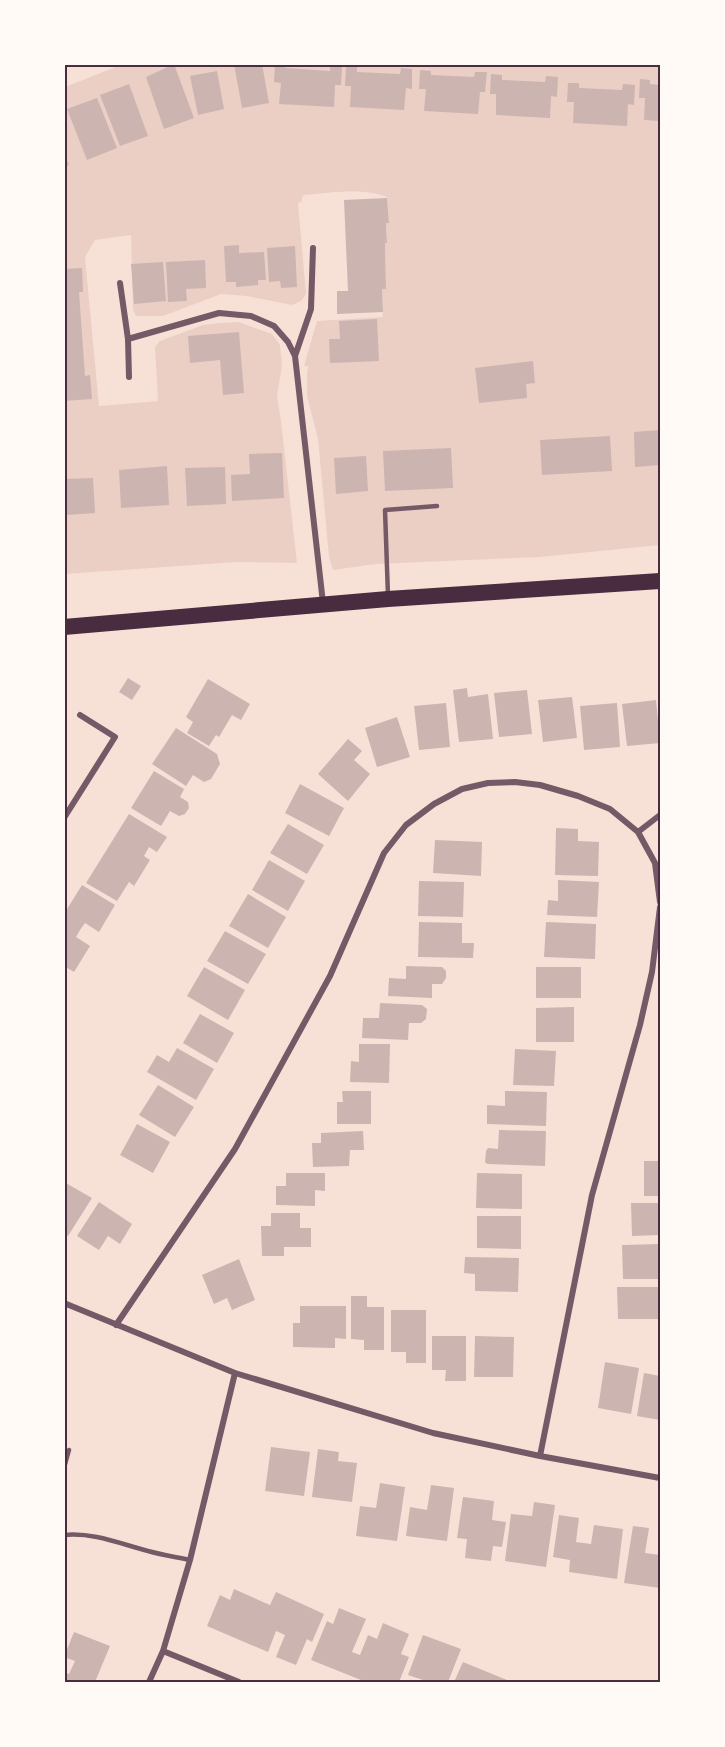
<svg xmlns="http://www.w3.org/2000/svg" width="725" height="1747" font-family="'Titillium Web',sans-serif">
  <rect width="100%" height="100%" fill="#f7e1d7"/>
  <path fill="#ebcfc5" d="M123,64L660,65V545L540,557L376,564L333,570L329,557L318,439L307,396V375L308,366H304L317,321L383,317L382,289H386L385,243H387L386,223H389L387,197C364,187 328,193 303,195L301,202L298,203L306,294L301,301L292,305L247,296L221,294L163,316H136L133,310L131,235L95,240L85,257L99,406L158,401L155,347L160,341L203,325L219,323L239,322L272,334L280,345L282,366L277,396L281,421L297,563L236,562L65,574V87Z"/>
  <path fill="#ccb4b1" d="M174,64L194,118L164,129L146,77Z
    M234,64H262L269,103L242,108Z
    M275,64H286V68L330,71V65L342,66L341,85H335L334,107L279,104L281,83L274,82Z
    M346,67H357V72L400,74L401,68L412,69V89L406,88L404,110L350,107L351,86H345Z
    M420,70L431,71V75L474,77L475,72H487L485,92H480L478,114L424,111L426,89H419Z
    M217,71L224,109L198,115L190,76Z
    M491,74L502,75V80L545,82L546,76L558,77L557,97L551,96L550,118L496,115V94H490Z
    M640,79L650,80V84L660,85V121L644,120L645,98H639Z
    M568,83H579V88L622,90L623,84L635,85L634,105L628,104L627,126L573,123L574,102H567Z
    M129,84L148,136L120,146L100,95Z
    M97,98L117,148L87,160L67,109Z
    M64,153L69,165L64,167Z
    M387,198L389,223H386L387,243H385L386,289H382L383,312L337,314V291H348L344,200Z
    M239,245V253L264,252L266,280H258V285L236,287V282H226L224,246Z
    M295,246L297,287L281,288L280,281L269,282L267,248Z
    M205,260L206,288L186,289L187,301L168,302L166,262Z
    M163,262L166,301L134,304L131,264Z
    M82,268L83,292H79L85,376L90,375L92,399L64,401V269Z
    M377,319L379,361L330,363L329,339H340L339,321Z
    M239,332L244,393L223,395L220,360L190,363L188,336Z
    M533,361L535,383L526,384L527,398L479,403L475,368Z
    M660,430V465L635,467L634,432Z
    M610,436L612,471L542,475L540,440Z
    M451,448L453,488L385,491L383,451Z
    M282,453L284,498L232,501L231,475L250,474L249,454Z
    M366,456L368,491L336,494L334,458Z
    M167,466L169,505L121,508L119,470Z
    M225,467L226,504L187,506L185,468Z
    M93,478L95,513L66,515L64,479Z
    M128,678L141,686L132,700L119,692Z
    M208,679L250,704L241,720L232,715L219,737L216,735L209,746L187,733L193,722L186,717Z
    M467,688L468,697L488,694L493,739L459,742L453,690Z
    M527,690L532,734L499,737L494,693Z
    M572,697L577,738L543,742L538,700Z
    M656,700L660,743L627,746L622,704Z
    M446,703L450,747L419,750L414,706Z
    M617,703L620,747L584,750L580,706Z
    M397,717L410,757L377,767L365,728Z
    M176,728L217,754L220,764L211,779L204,782L193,775L186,786L152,764Z
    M348,739L362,751L354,760L370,774L348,801L318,774Z
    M154,771L184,789L180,797L188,802L189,808L185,814L179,816L170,811L161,826L131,808Z
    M300,784L344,808L329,836L285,813Z
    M129,814L167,837L157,852L149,847L144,856L150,860L134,886L129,882L117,901L86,883Z
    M288,824L324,845L307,874L270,853Z
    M556,828L578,829V841L599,842L598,876L555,875Z
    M435,840L482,842L481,876L433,873Z
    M269,860L305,881L288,911L252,890Z
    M558,880L599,882L597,917L547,915L548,900L558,901Z
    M419,881L464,882L463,917L418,916Z
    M82,885L115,905L99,932L85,923L80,930L76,937L90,946L74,972L64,966V914Z
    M248,894L286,917L268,948L229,926Z
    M419,922L462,923V943H474L473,958L418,957Z
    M546,922L596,924L595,959L544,957Z
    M225,931L266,954L248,984L207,961Z
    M406,966L442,967L446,971V978L442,984H432V998L388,996L389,978L406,979Z
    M204,967L245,990L228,1020L187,996Z
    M536,967H581V998H536Z
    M380,1003L422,1005L427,1009L426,1019L421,1023H409L408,1040L362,1038L363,1018H379Z
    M574,1007V1042H536V1008Z
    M200,1014L234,1033L217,1063L183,1043Z
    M359,1044H390L389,1083L350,1082L351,1061L359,1062Z
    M177,1048L214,1069L196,1100L147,1072L157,1055L169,1062Z
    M515,1049L556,1051L554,1086L513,1085Z
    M158,1085L194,1107L175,1137L139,1115Z
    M342,1091H371V1124H337V1102H343Z
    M505,1091L547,1092L546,1126L487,1124V1105L505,1106Z
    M137,1124L170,1142L153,1173L120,1155Z
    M499,1130L546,1131L545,1166L487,1164L485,1162L486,1151L488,1148L498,1149Z
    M363,1131L364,1150H350L349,1166L313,1167L312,1143H321V1133Z
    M644,1161H660V1196H644Z
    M286,1173H325V1191L315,1190V1206L276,1205V1186H286Z
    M477,1173L522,1174V1209L476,1208Z
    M64,1182L92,1198L68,1236L64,1234Z
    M99,1202L132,1224L120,1244L108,1236L99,1250L77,1236Z
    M631,1203H660V1235L632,1236Z
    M271,1213H300V1228H311V1247H284V1256H262L261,1226H271Z
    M477,1216H521V1249L477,1248Z
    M660,1244V1279H623L622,1245Z
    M465,1257L519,1258L518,1292L475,1291V1274L464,1273Z
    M239,1259L255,1300L232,1310L227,1298L214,1304L202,1275Z
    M617,1287H660V1319H618Z
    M351,1296H367V1307H384V1350H364V1340L351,1339Z
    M300,1306H346V1339L335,1338V1348L293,1347V1323H300Z
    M391,1310H426V1363H406V1352H391Z
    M432,1336H466V1381H445L446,1370H432Z
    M475,1336L514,1337L513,1377H474Z
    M605,1362L639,1368L631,1414L598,1408Z
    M644,1373L660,1376V1420L637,1416Z
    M271,1447L310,1452L304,1496L265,1491Z
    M318,1449L339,1452L338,1461L357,1463L352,1502L312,1497Z
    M380,1483L405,1487L397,1541L356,1536L360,1506L376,1508Z
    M431,1485L454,1488L447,1541L406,1536L410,1507L427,1510Z
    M463,1497L494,1501L492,1520L506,1522L502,1547L493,1546L491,1561L465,1558L467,1539L457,1538Z
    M534,1502L555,1505L546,1567L505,1561L511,1514L532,1516Z
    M559,1515L579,1518L576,1542L591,1544L594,1525L623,1529L617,1579L569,1572L570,1560L553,1557Z
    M633,1526L649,1528L645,1553L660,1555V1588L624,1583Z
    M234,1589L270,1605L276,1592L324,1614L312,1642L307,1639L296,1665L276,1657L285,1635L276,1631L268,1652L207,1626L220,1595L230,1600Z
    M339,1608L366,1619L352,1652L360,1655L368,1635L377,1639L383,1623L409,1634L401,1654L409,1657L399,1682H366L311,1660L327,1621L333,1624Z
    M74,1632L110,1646L95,1682H64V1672L69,1674L75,1661L64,1657Z
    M423,1635L461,1649L448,1682H429L408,1675Z
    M463,1662L512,1682H454Z"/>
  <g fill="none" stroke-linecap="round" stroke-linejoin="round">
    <path stroke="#755966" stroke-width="4.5" d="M388,596L385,510L437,506
      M64,1468L69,1450
      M64,1535C93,1532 121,1544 148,1551C162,1555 176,1557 190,1560"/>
    <path stroke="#755966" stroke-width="6" d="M313,248L311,309L295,356L323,603
      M120,283L128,339
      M129,377L128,339L219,313L251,316L274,326L288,342L295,356
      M64,818L115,737L80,715
      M638,832L660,815
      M64,1303L235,1373L433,1433L540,1456L660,1478
      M116,1325L235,1149L330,976L384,853L406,825L434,804L462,789L488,783L515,782L540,785L578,796L610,809L638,832L655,863L660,902
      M540,1456L592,1195L640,1025L652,972L660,907
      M163,1651L239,1682
      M149,1682L163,1651L190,1560L235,1373"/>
    <path stroke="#4a2c40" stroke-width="16" d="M64,627L388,599L660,581"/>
  </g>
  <rect width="725" height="1747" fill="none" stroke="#fffaf5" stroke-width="132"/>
  <rect x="66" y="66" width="593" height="1615" fill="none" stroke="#4a2c40" stroke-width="2"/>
</svg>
